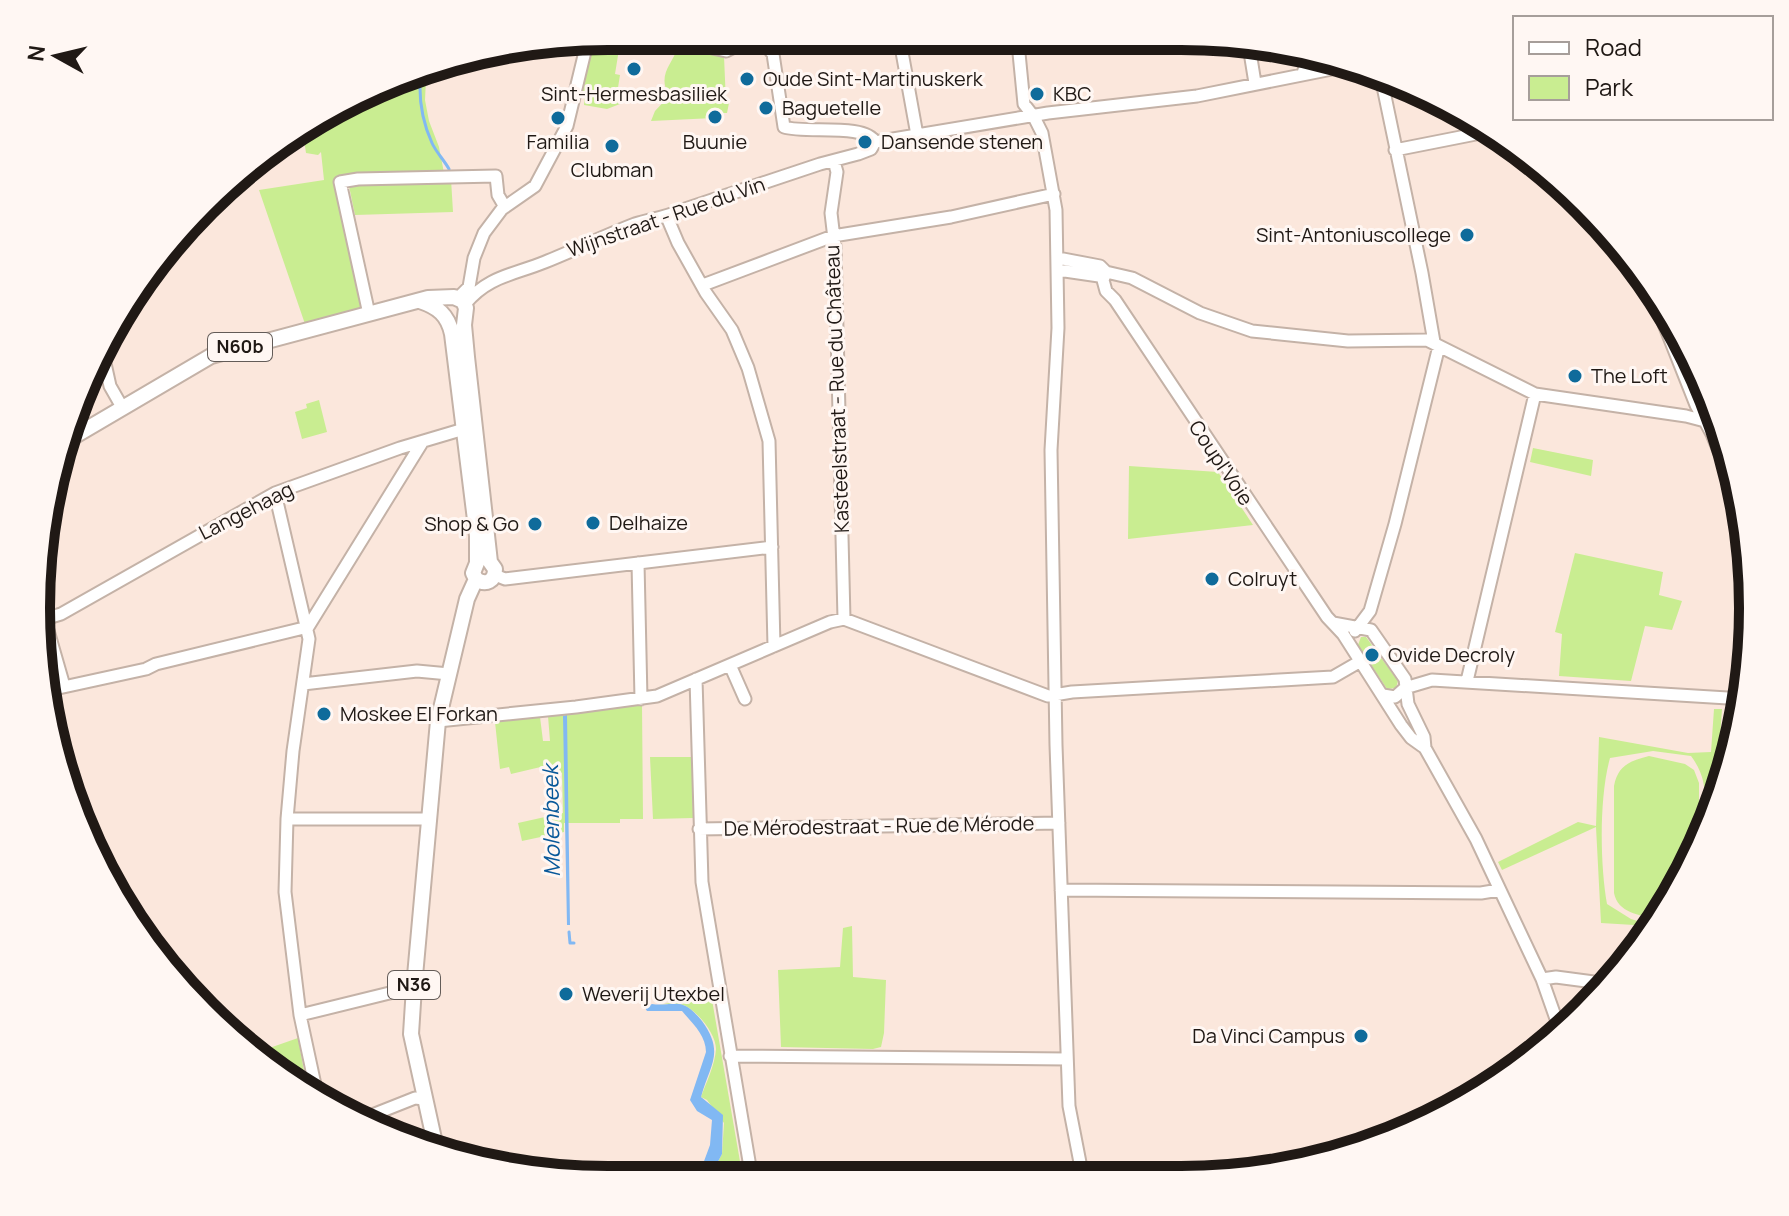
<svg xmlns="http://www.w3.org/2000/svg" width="1789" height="1216" font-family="Manrope,sans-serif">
  <rect width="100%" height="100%" fill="#fbe7dc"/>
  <path fill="#c9ed91" d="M608,36H625L621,37L615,74L620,75L617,94L613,93L612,98L620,104L607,109L584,105L585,95L580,94L594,38Z
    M678,47L724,56L726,103H729L727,113H714V118L651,121L655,111L669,96C657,74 672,65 678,47Z
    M425,66L436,72L426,79L425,100L429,121L439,147L444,173L336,176L362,308L305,324L259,190L324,180L321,152L318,155L306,153L302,126Z
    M451,179L453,212L355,215L349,186L358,182Z
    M319,400L327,432L302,439L295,412L307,408L306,404Z
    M1533,448L1593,460L1591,476L1530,462Z
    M1129,466L1218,472L1253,525L1128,539Z
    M1575,553L1663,572L1659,595L1682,601L1672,630L1645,626L1631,681L1559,676L1562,634L1555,632Z
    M1361,637H1366L1398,681L1396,688L1387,689L1358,645Z
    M642,705L643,819H620V823H564V832L522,841L518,823L563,813L562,773L549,765L511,774L509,767L500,769L495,722L540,717L543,741H550L548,716Z
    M1714,709H1722L1719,752H1732L1708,830C1700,803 1713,786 1691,756L1653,751L1610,758C1599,797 1600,865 1607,904L1631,919L1651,925L1650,934L1629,959L1634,925L1601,923L1596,827L1502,870L1498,862L1578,822L1596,826L1599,737L1688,753L1711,752Z
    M1649,756L1685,764L1694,770L1699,783V847L1660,919H1657C1639,915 1618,913 1614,893V786C1618,765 1630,761 1649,756Z
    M650,757H692L693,818L653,819Z
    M852,926L853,977L886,980L884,1033L881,1047L873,1049L781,1047L778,970L840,967L843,928Z
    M711,994L742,1173H712L722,1154L724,1123L707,1100L701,1097C706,1083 715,1065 716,1049C716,1034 697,1010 683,1005C676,1003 667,1004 659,1005Z
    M298,1038L307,1087L258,1052Z"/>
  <path fill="#81b8f3" d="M567,715L570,925H567L563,716Z
    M652,1004C663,1006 674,1002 683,1005C691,1008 697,1015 702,1021C725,1053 710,1064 701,1097L723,1115L722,1154L712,1173L700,1172L710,1145L712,1120L697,1111L690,1100L706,1052C706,1035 692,1023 682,1011H647L645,1008Z"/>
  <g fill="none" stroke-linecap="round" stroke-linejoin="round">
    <path stroke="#81b8f3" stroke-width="3" d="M421,68C418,94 421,119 432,143C436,152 444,160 449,169
      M569,932L570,943H574"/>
    <defs>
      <path id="minor" d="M664,37L726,51L746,41L763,42L773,54L784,127C805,134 865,123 875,142
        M900,41L917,135
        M1018,43L1024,104L1034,117L1042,133L1056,210L1058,328L1051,450L1056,745L1069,1106L1083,1178
        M1249,46L1255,83
        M1303,73L1310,53
        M1381,77L1422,273L1434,342
        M1395,150L1486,132
        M831,162L835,165L837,172L831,213L835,247L844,619
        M667,217L678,243L706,293L732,330L748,368L769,441L774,646
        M1058,258L1100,266L1106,272
        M1058,270L1099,276L1106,272L1132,278L1200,313L1252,331L1348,341L1427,340L1535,394L1686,416L1705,421
        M1106,272L1103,280L1106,291L1115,300L1327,617L1343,634L1401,725L1411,738L1425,748
        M1645,276L1696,405L1712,434L1744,512
        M703,285L833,236L951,217L1054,194
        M458,298L469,287L474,258L484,233L502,209L535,186L567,126L588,39
        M465,304C488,276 513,275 545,262C575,250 604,236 635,224C651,219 667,217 682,210L820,164L858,154L871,149L875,142L1048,113L1197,96L1347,66
        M369,314L340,182L358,179L496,176L498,195L505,207
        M102,350L110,386L122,407
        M1705,421L1718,417
        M275,493L309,639L293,751L287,819L285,892L300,1015L317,1094
        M46,533L45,620L64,686
        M638,563L641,699
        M495,575L505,579L772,547
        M41,620L61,614L275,493L400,448L464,429
        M1333,623L1371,630L1405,679L1408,704L1424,737L1425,748L1476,839L1542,979L1561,1033
        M308,627L423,441
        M1355,631L1370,611L1395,524L1439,346
        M730,665L745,699
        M696,679L702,882L751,1173
        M1467,681L1535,394
        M303,684L417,671L449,674
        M45,691L146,669L156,664L308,627
        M1383,695L1395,697L1405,688L1432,680L1744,699
        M438,721L576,707L657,696L830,622L844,619L1048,696L1072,692L1333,677L1359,662
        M287,819H429
        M699,829L1059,823
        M1061,890L1481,893L1499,890
        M1542,979L1556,977L1609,984
        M300,1015L414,987
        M730,1056L1067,1059
        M357,1121L415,1098L424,1099"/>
      <path id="major" d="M420,301C438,307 448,315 452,334L477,536V563L473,573L476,579
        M68,440L211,356L428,298L454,297L463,301L466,308L464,325L467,357L490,562L495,569C495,581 486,586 476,579
        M436,1148L411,1034L414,987L438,721L467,599L476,579"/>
    </defs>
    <use href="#minor" stroke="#c4b2a7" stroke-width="15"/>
    <use href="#major" stroke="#c4b2a7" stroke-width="18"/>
    <use href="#minor" stroke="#fff" stroke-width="11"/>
    <use href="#major" stroke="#fff" stroke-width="14"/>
  </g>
  <g fill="#0f6b9b" stroke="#fff7f3" stroke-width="3">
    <circle cx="634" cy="69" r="8"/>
    <circle cx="747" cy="79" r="8"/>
    <circle cx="1037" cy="94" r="8"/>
    <circle cx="766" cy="108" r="8"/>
    <circle cx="715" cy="117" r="8"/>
    <circle cx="558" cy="118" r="8"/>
    <circle cx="865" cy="142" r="8"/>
    <circle cx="612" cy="146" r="8"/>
    <circle cx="1467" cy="235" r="8"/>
    <circle cx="1575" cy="376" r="8"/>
    <circle cx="593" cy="523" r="8"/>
    <circle cx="535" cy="524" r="8"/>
    <circle cx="1212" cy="579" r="8"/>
    <circle cx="1372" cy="655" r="8"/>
    <circle cx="324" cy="714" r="8"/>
    <circle cx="566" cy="994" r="8"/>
    <circle cx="1361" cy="1036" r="8"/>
  </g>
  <g text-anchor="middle" stroke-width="6" stroke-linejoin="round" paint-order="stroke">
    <g fill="#fff7f3" stroke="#635c58" stroke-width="2">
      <rect x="208" y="333" width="64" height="28" rx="6"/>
      <rect x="388" y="971" width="52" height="28" rx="6"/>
    </g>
    <g font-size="18" font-weight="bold" fill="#201915">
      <text x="240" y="353">N60b</text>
      <text x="414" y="991">N36</text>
    </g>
    <g font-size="20" fill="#201915" stroke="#fff7f3" text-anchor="start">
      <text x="763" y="86">Oude Sint-Martinuskerk</text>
      <text x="634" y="101" text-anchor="middle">Sint-Hermesbasiliek</text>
      <text x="1053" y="101">KBC</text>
      <text x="782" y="115">Baguetelle</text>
      <text x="558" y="149" text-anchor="middle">Familia</text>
      <text x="715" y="149" text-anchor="middle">Buunie</text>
      <text x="881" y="149">Dansende stenen</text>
      <text x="612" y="177" text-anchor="middle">Clubman</text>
      <text x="1451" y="242" text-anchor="end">Sint-Antoniuscollege</text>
      <text x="1591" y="383">The Loft</text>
      <text x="609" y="530">Delhaize</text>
      <text x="519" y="531" text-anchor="end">Shop &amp; Go</text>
      <text x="1228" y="586">Colruyt</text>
      <text x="1388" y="662">Ovide Decroly</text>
      <text x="340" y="721">Moskee El Forkan</text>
      <text x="582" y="1001">Weverij Utexbel</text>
      <text x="1345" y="1043" text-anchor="end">Da Vinci Campus</text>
    </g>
    <g font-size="20" fill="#201915" stroke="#fff7f3">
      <text transform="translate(666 217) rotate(-19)" y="7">Wijnstraat - Rue du Vin</text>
      <text transform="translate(837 389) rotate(-92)" y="7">Kasteelstraat - Rue du Château</text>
      <text transform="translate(1221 463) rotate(56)" y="7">Coupl'Voie</text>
      <text transform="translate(246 511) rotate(-27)" y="7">Langehaag</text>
      <text transform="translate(879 826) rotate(-1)" y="7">De Mérodestraat - Rue de Mérode</text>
    </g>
    <g font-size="22" font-style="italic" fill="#085899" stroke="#fff7f3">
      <text transform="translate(551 821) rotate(-91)" y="8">Molenbeek</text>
    </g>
  </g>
  <path d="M0 0H1789V1216H0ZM608 50H1181A558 558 0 0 1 1739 608V608A558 558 0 0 1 1181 1166H608A558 558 0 0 1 50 608V608A558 558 0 0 1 608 50Z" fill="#fff7f3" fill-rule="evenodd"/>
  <path fill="none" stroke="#201915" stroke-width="10" d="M608 50H1181A558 558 0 0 1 1739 608V608A558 558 0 0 1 1181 1166H608A558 558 0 0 1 50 608V608A558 558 0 0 1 608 50Z"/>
  <rect x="1513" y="16" width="260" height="104" fill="#fff7f3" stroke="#a69e9a" stroke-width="2"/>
  <rect x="1529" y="42" width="40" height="12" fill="#ffffff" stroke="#a69e9a" stroke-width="2"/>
  <text x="1585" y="56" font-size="24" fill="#201915">Road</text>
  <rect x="1529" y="76" width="40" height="24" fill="#c9ed91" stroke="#a69e9a" stroke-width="2"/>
  <text x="1585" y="96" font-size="24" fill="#201915">Park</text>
  <g transform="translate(56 56) rotate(278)" stroke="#fff7f3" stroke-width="6" paint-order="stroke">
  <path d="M0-6L14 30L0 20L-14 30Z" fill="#201915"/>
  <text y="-12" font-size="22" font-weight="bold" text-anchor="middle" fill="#201915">N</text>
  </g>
</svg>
